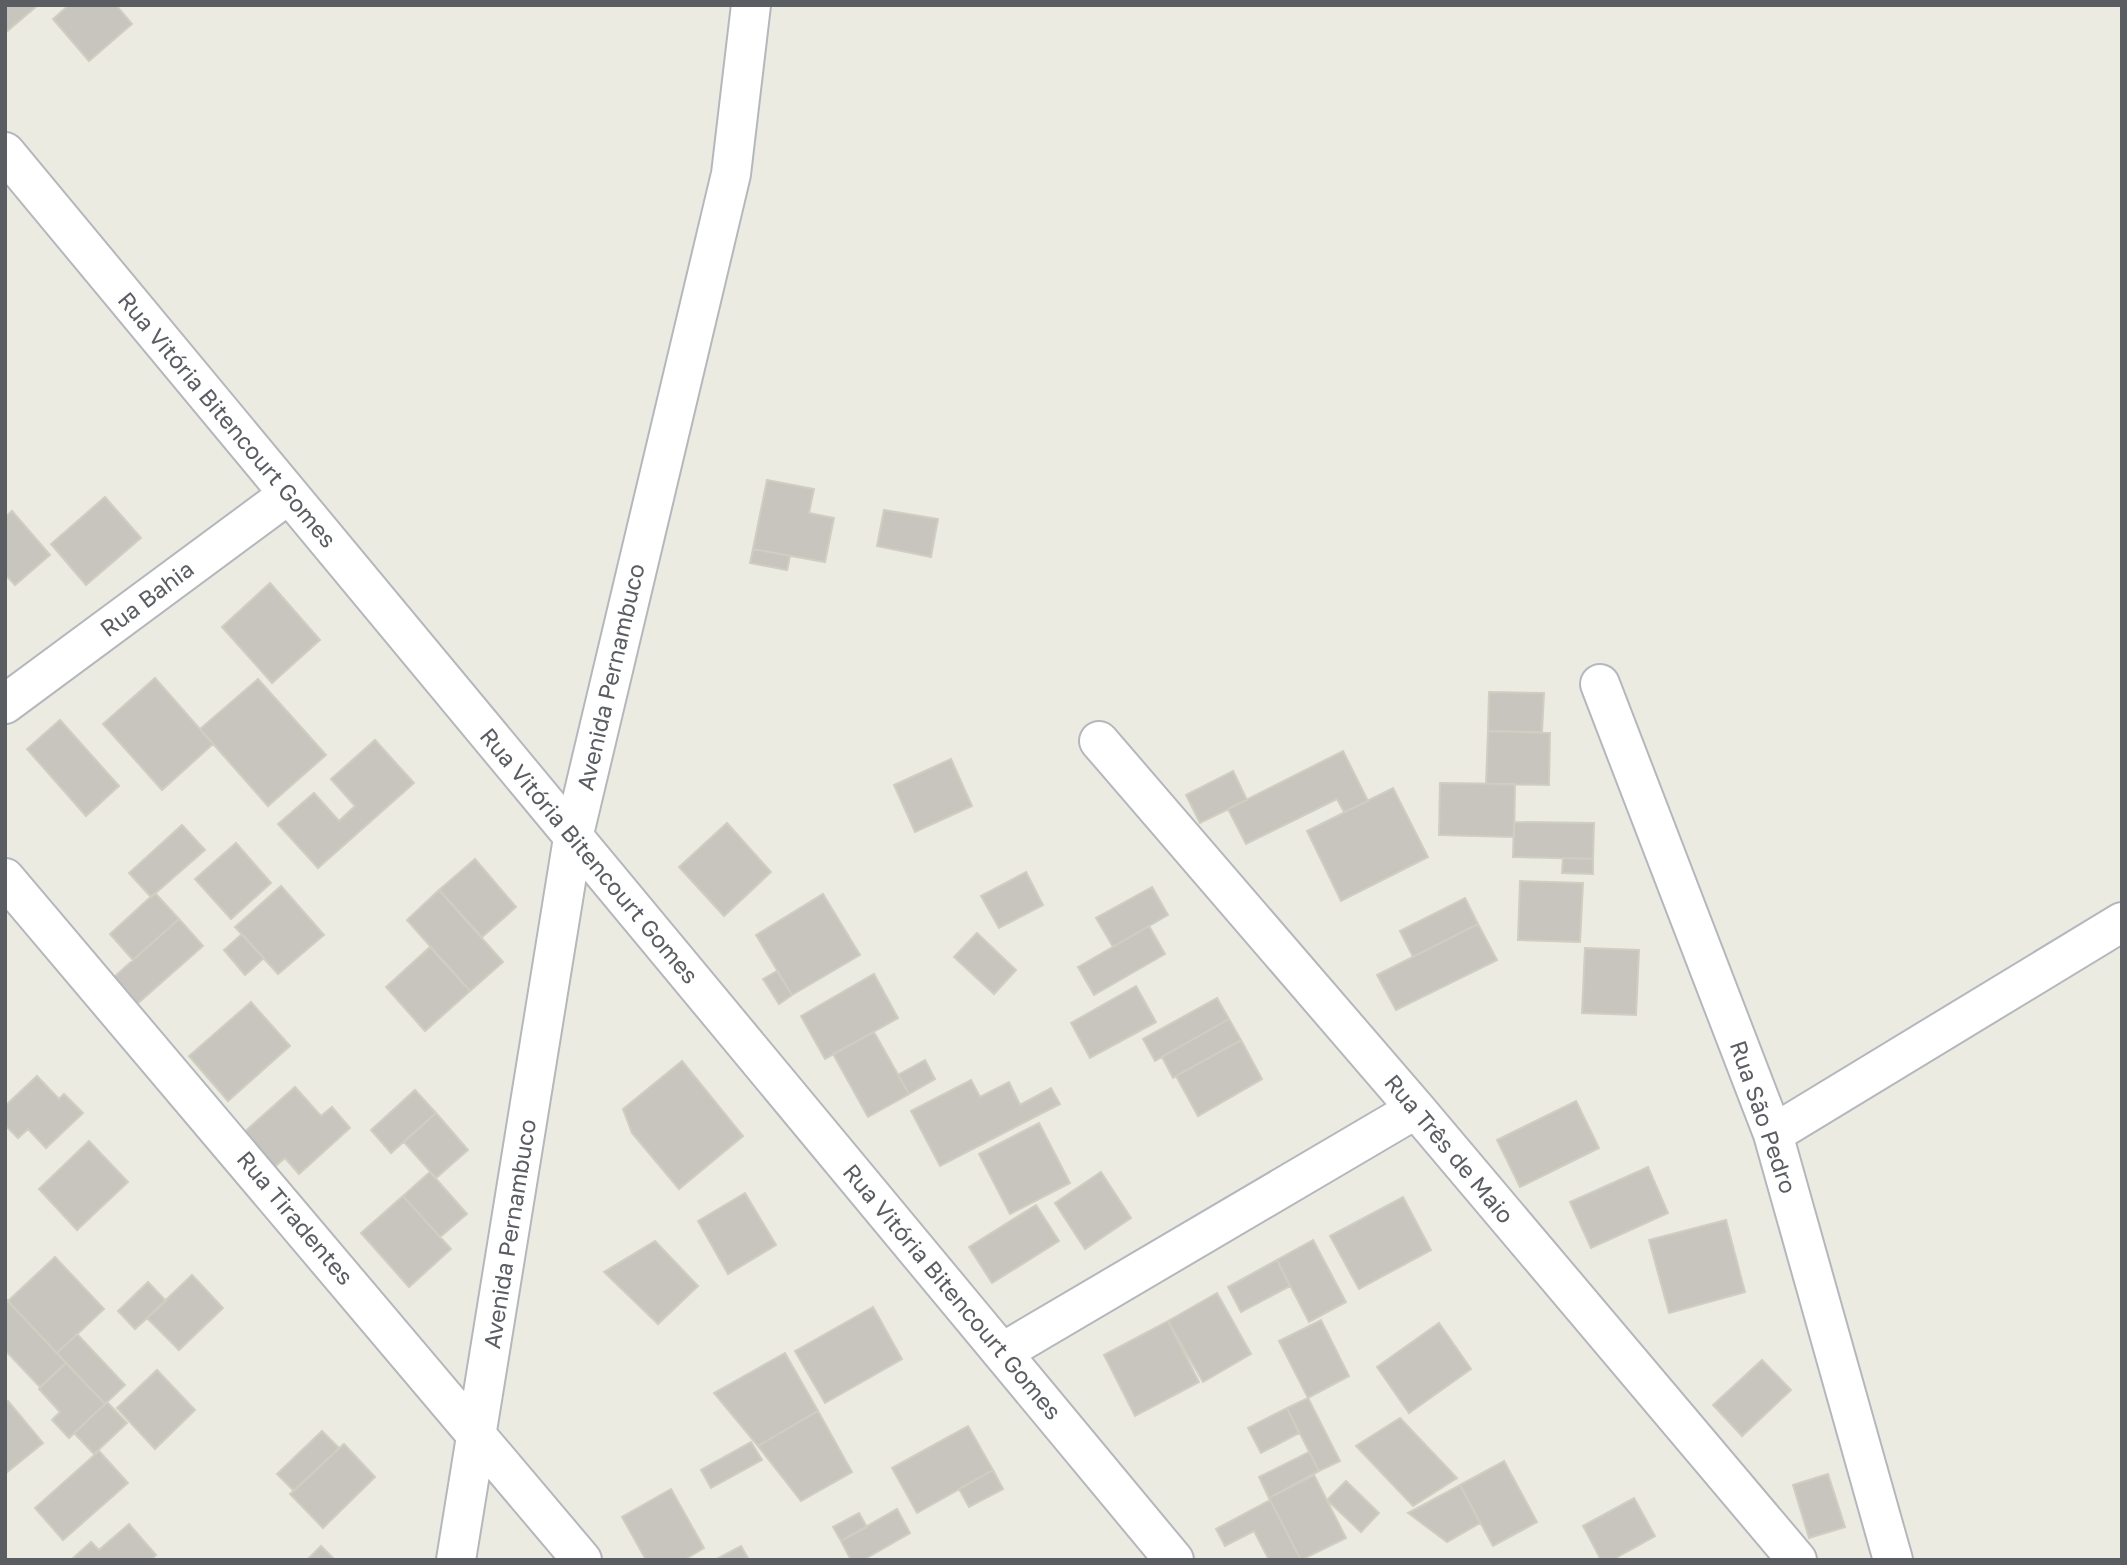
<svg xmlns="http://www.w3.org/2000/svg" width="2127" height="1565" font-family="'Golos Text',sans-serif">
  <rect width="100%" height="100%" fill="#ecebe2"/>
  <path fill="#c8c5bf" stroke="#d0cdc1" stroke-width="2" d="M5,5H38L5,33Z
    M69,5H116L132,24L89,61L53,19Z
    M767,480L814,489L809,513L834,518L825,562L753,549Z
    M105,497L141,538L86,585L51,544Z
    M884,510L938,519L931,557L877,546Z
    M12,511L50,555L15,585L5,574V517Z
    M753,549L790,556L787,570L750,563Z
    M270,583L320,640L272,683L222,627Z
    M155,678L213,744L162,790L103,724Z
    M258,679L326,755L268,806L200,729Z
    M1489,692L1544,693L1542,732L1488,731Z
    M60,720L119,786L86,816L27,749Z
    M1488,731L1550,733L1549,785L1486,784Z
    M375,740L414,783L318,868L278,824L314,793L339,821L355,806L331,779Z
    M1343,751L1368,801L1344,812L1337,799L1246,844L1228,809Z
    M951,759L972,806L915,832L894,785Z
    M1233,771L1247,800L1200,823L1186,795Z
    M1440,783L1515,784L1514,837L1439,835Z
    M1393,788L1428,857L1341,901L1307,831Z
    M1514,822L1594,823L1593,859L1513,857Z
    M727,823L771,872L724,916L679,867Z
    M182,825L205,850L151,897L129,873Z
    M236,843L271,883L231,919L195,879Z
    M1563,858L1593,859V874L1562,873Z
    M475,859L516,907L482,937L439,890Z
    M1026,872L1043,905L999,928L981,896Z
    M1520,881L1583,883L1580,942L1518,940Z
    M281,886L324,935L278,974L235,927Z
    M1152,887L1168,915L1113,947L1096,918Z
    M439,890L503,962L470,991L407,920Z
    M155,893L179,919L133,960L110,934Z
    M823,894L860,955L792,995L756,935Z
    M1465,898L1478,924L1413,957L1400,931Z
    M179,919L203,946L137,1004L114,977Z
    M1478,924L1497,960L1396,1010L1377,975Z
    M1149,926L1165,954L1094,995L1078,967Z
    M977,933L1016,970L994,994L954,957Z
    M242,934L264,958L245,975L224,950Z
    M430,947L470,991L425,1031L386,987Z
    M1585,948L1639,950L1636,1015L1582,1013Z
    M777,971L792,995L779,1004L763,979Z
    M874,974L898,1018L825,1059L801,1016Z
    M1136,986L1156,1022L1090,1058L1071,1023Z
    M1217,998L1229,1019L1155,1061L1143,1039Z
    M251,1002L290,1046L228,1101L189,1056Z
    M1229,1019L1241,1040L1173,1078L1162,1057Z
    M874,1032L909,1094L868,1117L833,1054Z
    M1241,1040L1262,1079L1198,1116L1176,1076Z
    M925,1060L935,1079L909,1094L898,1075Z
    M682,1061L743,1136L679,1189L632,1133L623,1109Z
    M37,1076L59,1099L64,1094L83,1113L46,1148L28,1129L18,1138L5,1125V1106Z
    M971,1080L980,1097L1009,1082L1020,1105L1051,1088L1060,1104L940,1166L911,1111Z
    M295,1087L321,1116L332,1107L350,1128L299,1174L285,1158L272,1169L242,1134Z
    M415,1090L436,1113L391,1153L371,1130Z
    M1576,1101L1599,1148L1520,1187L1497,1140Z
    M436,1113L468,1150L436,1178L404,1142Z
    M1039,1123L1070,1183L1010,1214L979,1154Z
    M89,1141L128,1182L77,1230L39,1189Z
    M1648,1167L1668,1213L1591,1248L1570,1202Z
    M430,1172L467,1214L440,1237L403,1196Z
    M1101,1172L1131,1218L1085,1249L1055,1203Z
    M745,1193L776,1245L728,1274L698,1221Z
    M403,1196L451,1249L409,1287L361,1233Z
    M1403,1197L1431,1250L1359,1289L1330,1236Z
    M1036,1205L1059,1241L992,1283L969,1247Z
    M1726,1220L1745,1292L1669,1313L1649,1240Z
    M1313,1240L1346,1302L1309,1322L1277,1260Z
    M655,1241L698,1286L658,1324L604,1272Z
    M55,1257L104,1309L57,1353L8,1301Z
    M1277,1260L1290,1286L1241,1312L1228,1287Z
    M192,1275L223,1308L179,1350L147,1318Z
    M148,1282L166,1301L135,1329L118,1311Z
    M1217,1293L1251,1354L1203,1382L1168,1321Z
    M5,1298L66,1363L40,1387L5,1350Z
    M873,1307L902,1359L825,1403L795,1351Z
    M1321,1320L1349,1376L1308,1398L1279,1341Z
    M1168,1321L1199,1382L1135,1416L1104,1355Z
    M1439,1323L1471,1369L1409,1413L1377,1367Z
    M77,1334L125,1385L105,1404L57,1353Z
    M785,1353L818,1411L758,1446L714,1393Z
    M1762,1360L1791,1390L1742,1436L1713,1405Z
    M66,1363L105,1404L69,1438L52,1420L60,1412L39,1389Z
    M157,1370L195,1410L155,1449L117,1408Z
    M1308,1398L1340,1461L1319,1471L1287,1408Z
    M8,1401L43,1443L5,1474V1404Z
    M107,1402L127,1423L94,1454L74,1433Z
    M1287,1408L1299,1433L1261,1453L1248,1428Z
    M818,1411L852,1472L801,1501L758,1446Z
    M1400,1418L1457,1478L1413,1506L1356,1446Z
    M968,1426L993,1470L917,1513L892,1468Z
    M322,1431L339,1448L294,1491L277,1474Z
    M751,1442L762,1460L711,1488L701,1470Z
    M344,1444L375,1477L323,1528L290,1494Z
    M99,1451L128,1483L63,1540L35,1508Z
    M1309,1452L1319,1471L1269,1498L1259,1477Z
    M1504,1461L1537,1522L1493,1546L1460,1485Z
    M993,1470L1003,1489L969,1507L959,1489Z
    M1828,1474L1845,1527L1809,1538L1793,1485Z
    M1314,1475L1346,1538L1301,1560L1269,1498Z
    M1346,1481L1379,1513L1361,1532L1327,1500Z
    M1460,1485L1480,1523L1447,1542L1408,1513Z
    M671,1489L704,1548L684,1560H646L622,1517Z
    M1634,1498L1655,1536L1612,1560H1601L1583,1526Z
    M1270,1500L1301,1560H1269L1254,1531L1225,1546L1216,1529Z
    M897,1509L910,1533L863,1560H851L841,1541Z
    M859,1513L867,1527L841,1541L833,1527Z
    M129,1524L156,1555L151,1560H71L91,1542L99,1550Z
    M321,1546L335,1560H307Z
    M741,1546L749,1560H715Z"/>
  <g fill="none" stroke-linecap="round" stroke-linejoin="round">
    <defs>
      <path id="minor" d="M5,152L1174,1560
        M1600,684L1773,1134L1893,1560
        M5,704L289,494
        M1099,741L1416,1109L1797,1560
        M5,878L582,1560
        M1773,1134L2122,922
        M1003,1352L1416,1109
        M456,1560L573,838L731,174L751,5"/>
    </defs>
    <use href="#minor" stroke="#b4b7bc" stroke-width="42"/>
    <use href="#minor" stroke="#fff" stroke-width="38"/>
  </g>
  <g text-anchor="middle" stroke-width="5" stroke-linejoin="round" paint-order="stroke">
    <g font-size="23" fill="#5a5d62" stroke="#fff">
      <text transform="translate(227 420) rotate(50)" y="8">Rua Vitória Bitencourt Gomes</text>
      <text transform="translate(147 599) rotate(-37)" y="8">Rua Bahia</text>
      <text transform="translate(611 677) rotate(-77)" y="8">Avenida Pernambuco</text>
      <text transform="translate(589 856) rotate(50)" y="8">Rua Vitória Bitencourt Gomes</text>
      <text transform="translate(1763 1117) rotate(71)" y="8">Rua São Pedro</text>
      <text transform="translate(1449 1149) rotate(50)" y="8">Rua Três de Maio</text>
      <text transform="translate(295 1218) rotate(50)" y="8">Rua Tiradentes</text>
      <text transform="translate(510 1234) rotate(-81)" y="8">Avenida Pernambuco</text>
      <text transform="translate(952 1292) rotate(50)" y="8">Rua Vitória Bitencourt Gomes</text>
    </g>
  </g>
  <rect width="2127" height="1565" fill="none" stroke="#5a5d62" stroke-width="14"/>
</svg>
